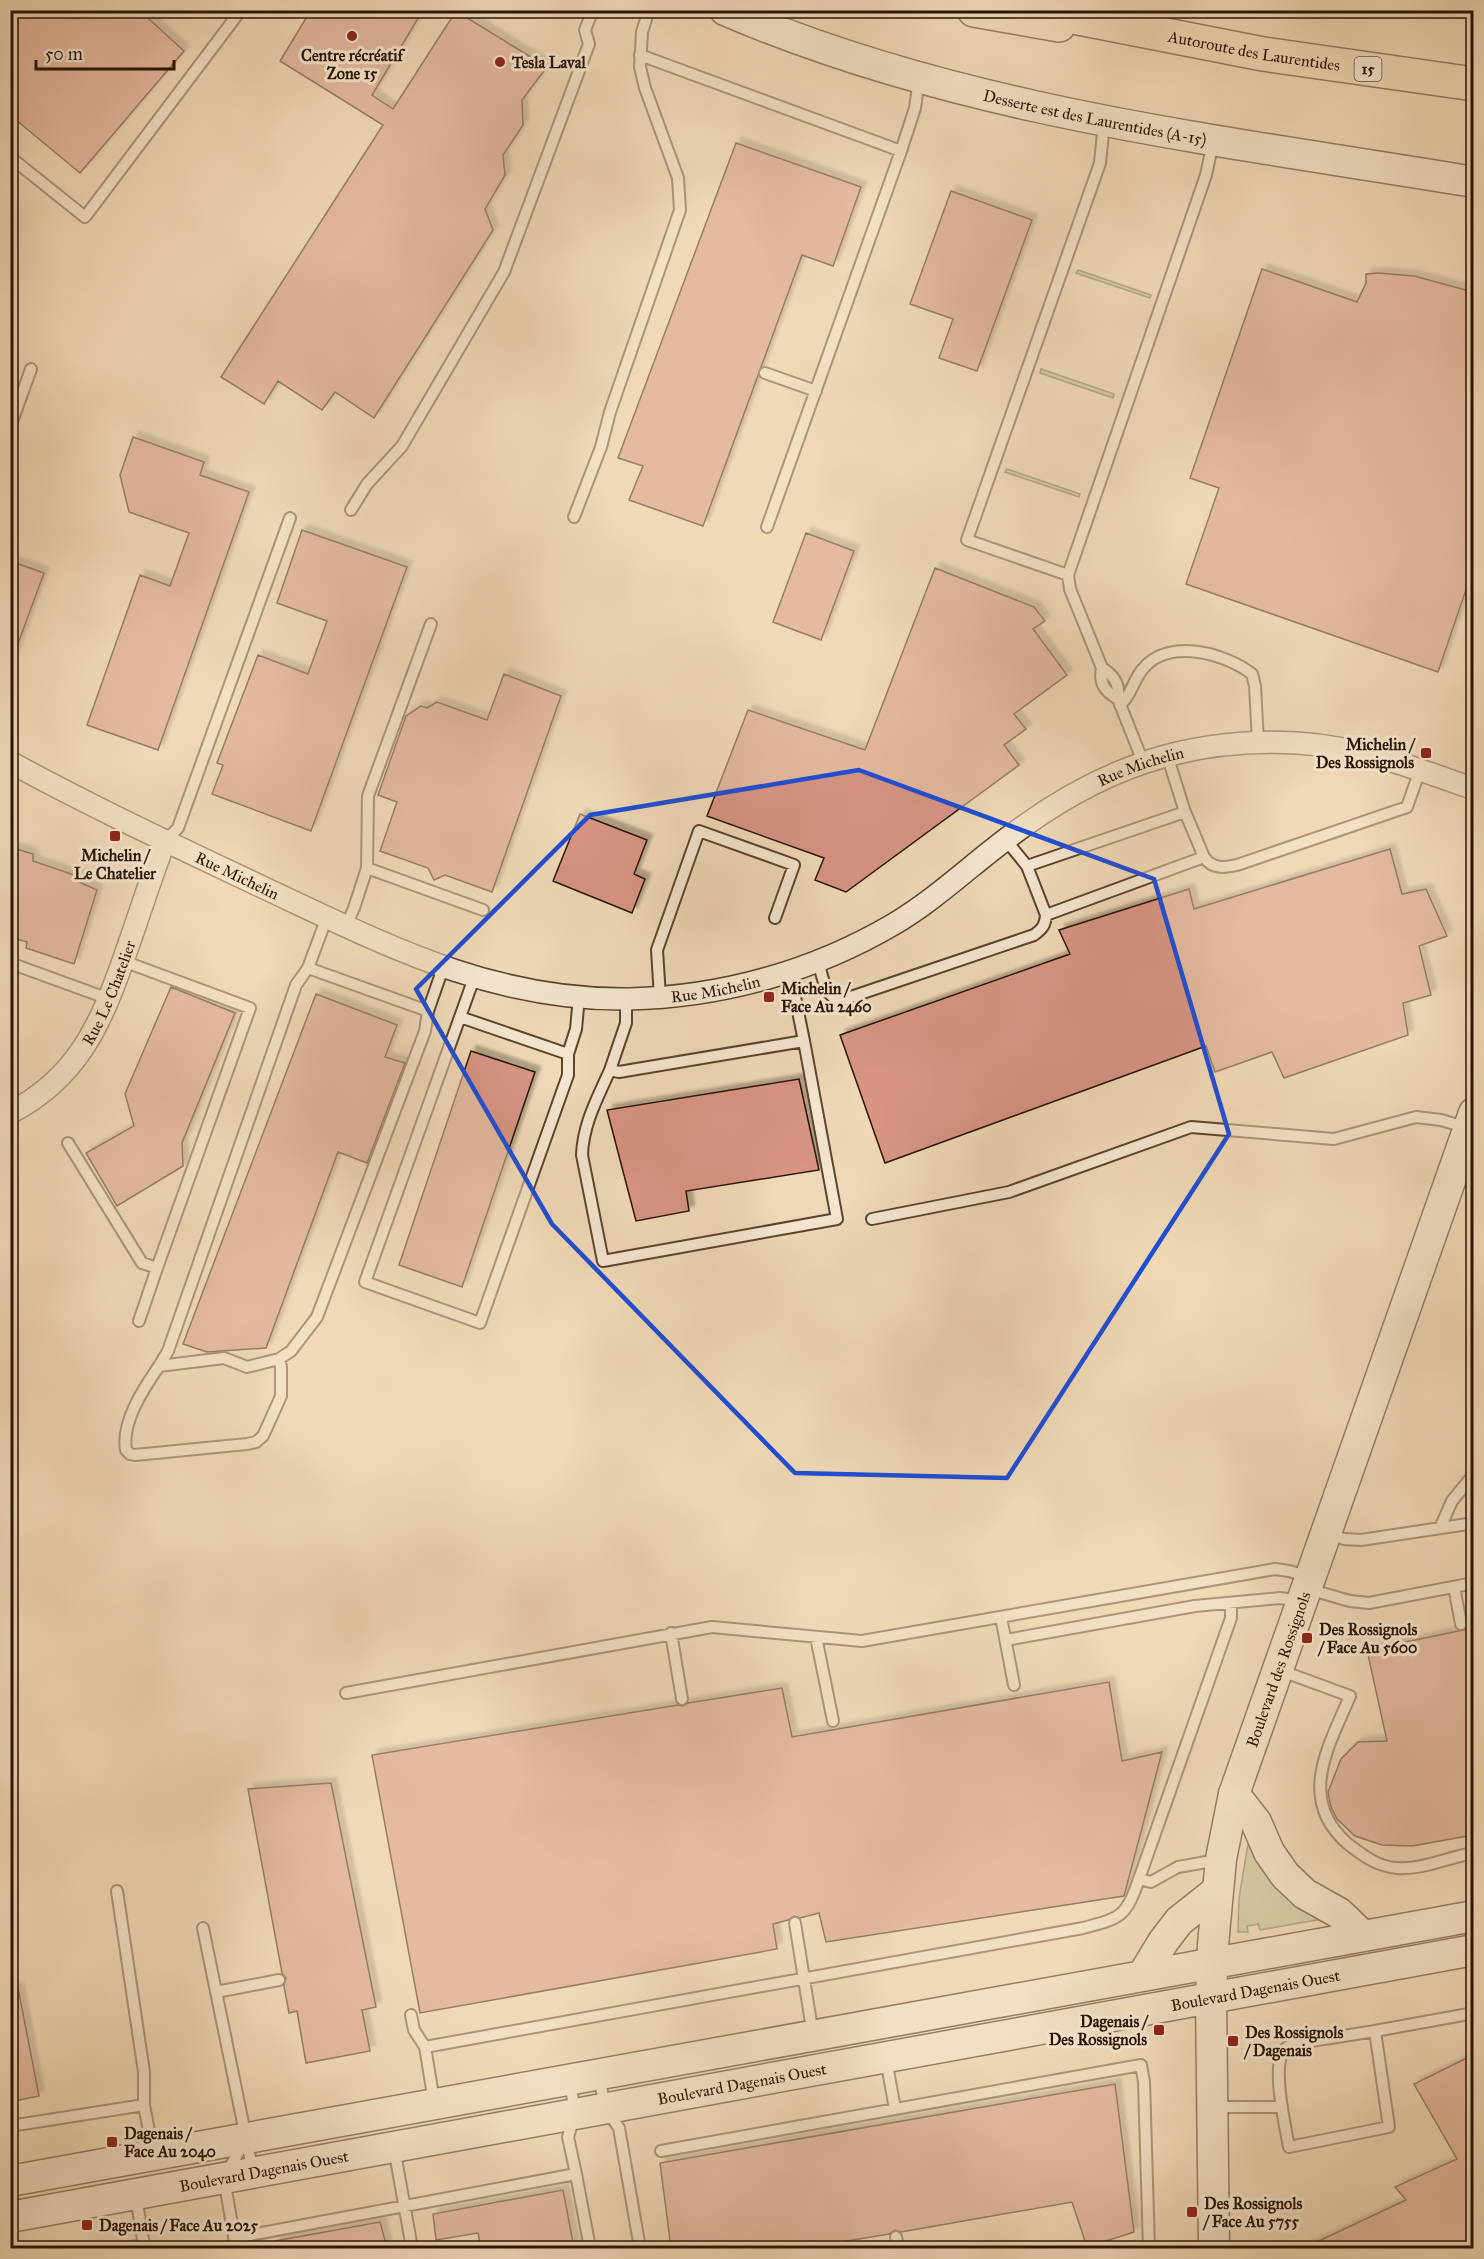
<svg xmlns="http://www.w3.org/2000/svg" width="1484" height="2259" font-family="'IM FELL Great Primer',serif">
  <defs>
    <filter id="shadow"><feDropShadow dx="5.5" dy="-5.5" stdDeviation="1.5" flood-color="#0004"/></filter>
  </defs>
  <rect width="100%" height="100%" fill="#f1d9b7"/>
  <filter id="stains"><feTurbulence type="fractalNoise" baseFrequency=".00333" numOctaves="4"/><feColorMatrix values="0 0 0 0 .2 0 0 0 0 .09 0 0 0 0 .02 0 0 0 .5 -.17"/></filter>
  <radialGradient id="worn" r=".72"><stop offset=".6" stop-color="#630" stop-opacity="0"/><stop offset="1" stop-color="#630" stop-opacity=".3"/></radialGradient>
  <path fill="#b6c091" stroke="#6e6a48" stroke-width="1.5" d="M1078,270L1151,295L1150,298L1076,273Z
    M1041,369L1114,394L1113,398L1040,373Z
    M1007,469L1080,494L1079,497L1005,472Z
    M1249,1838L1328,1918L1260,1930L1258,1924L1247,1926L1248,1932H1238L1239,1898Z"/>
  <path fill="#d89584" stroke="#271300" stroke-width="1.5" filter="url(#shadow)" d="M10,10H139L184,51L80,173L10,115Z
    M311,10H423L372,95L393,109L456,11L547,67L522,100L523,125L503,155L505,175L485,209L493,230L374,418L335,392L322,410L278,381L264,404L221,377L383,125L280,61Z
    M736,143L861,187L833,266L802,255L703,526L629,500L643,466L618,458Z
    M951,191L1032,220L977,371L939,358L953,319L910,304Z
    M1262,269L1357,302L1366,283V274L1378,273L1414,276L1473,292L1470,301L1473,302V569L1438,672L1186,584L1219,488L1190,478Z
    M133,437L204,462L200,475L249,492L158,750L87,725L140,575L170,586L189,533L129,512L120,475Z
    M302,530L407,567L311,831L212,794L223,765L217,763L258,655L308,674L327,621L277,603Z
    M806,533L854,551L821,640L773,622Z
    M10,561L44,573L12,660L10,659Z
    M935,568L1034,607L1045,621L1033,629L1067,675L1014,714L1026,729L1004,745L1019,765L846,892L815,880L824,858L707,816L748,710L865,750Z
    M504,674L561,696L492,892L445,875L434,880L428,868L380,851L397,802L378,795L406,716L421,706L427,708L437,702L487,720Z
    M580,814L647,840L634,874L645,879L632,913L553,881Z
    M10,847L33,854V861L80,877L79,882L97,890L74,964L26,948L27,942L10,937Z
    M1390,849L1402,894L1426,889L1447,936L1419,946L1431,995L1403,1003L1408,1035L1284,1078L1272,1052L1215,1072L1206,1046L885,1163L840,1035L1070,954L1059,930L1189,889L1194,909Z
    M171,987L235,1013L182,1143L183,1166L117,1206L86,1153L134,1126L125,1094Z
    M316,994L397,1025L385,1057L405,1063L367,1163L338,1152L266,1348L207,1352L183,1344Z
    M471,1051L535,1072L462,1287L399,1265Z
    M799,1079L819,1170L686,1191L689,1211L636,1221L607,1110Z
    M1473,1628V1835L1412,1846L1382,1845L1355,1836L1337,1819L1331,1807L1328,1792L1341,1759L1358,1742L1387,1741L1367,1650Z
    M1109,1682L1122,1761L1162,1752L1124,1896L826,1942L819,1913L800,1918L794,1916L788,1920L773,1924L777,1949L420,2013L372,1755L678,1705L683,1706L688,1703L782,1688L792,1737Z
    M331,1783L376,2007L362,2010L370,2051L306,2063L297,2011L289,2013L284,1986L286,1978L282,1973L248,1789Z
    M18,1988L39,2096L10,2102V1989Z
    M1473,2055V2248H1304L1406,2200L1395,2187L1457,2159L1414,2084Z
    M1115,2084L1134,2232L1087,2247L1072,2202L901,2232L895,2230L889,2234L805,2248H671L660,2163Z
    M563,2190L574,2248H481L478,2233L436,2240L433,2214Z
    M380,2222L387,2248H275V2241Z"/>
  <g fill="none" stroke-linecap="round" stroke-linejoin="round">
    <defs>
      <path id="lane" d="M640,55L901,151L915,108L919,79
        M10,157L85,217L241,10
        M765,373L816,391
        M10,427L31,369
        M351,510L367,484L402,446L504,272L589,44L585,30L593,10
        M574,517L601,447L610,412L680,210L678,178L645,88L640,67L642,32L649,10
        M767,527L901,151
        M1068,575L967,540L1100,163L1104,123
        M1102,668C1114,675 1120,685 1118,699L1143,762
        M1118,699C1104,691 1099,683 1102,668L1070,589L1068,575L1206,175L1213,142
        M1120,705C1131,696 1133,681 1142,670C1167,637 1225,653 1252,674L1255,686L1258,742
        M1005,839L1027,866L1185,812L1167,755
        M165,841L178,828L290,518
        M1204,857C1212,869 1224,868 1237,865L1407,807L1420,770
        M1027,866L1046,915L1204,857L1185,812
        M367,868L368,796L431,624
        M327,917L308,968L428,1011L443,968
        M346,926L354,908L367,868L483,910
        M818,961C822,974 825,1000 842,1000L1034,935C1042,929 1045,926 1046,915
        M10,963L109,999
        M474,978L460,1017L568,1054L576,1029L579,997
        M660,997L657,950L699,831L794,865L775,918
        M626,999V1023L610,1070L619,1072L804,1041L790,972
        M460,1017L365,1282L480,1323L568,1075V1054
        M610,1070C598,1097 583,1124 582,1155L603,1261L837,1219L804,1041
        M68,1143L142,1263L157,1268L250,1008L123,961
        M872,1219L1009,1192L1191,1127L1334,1139L1416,1117L1441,1120L1468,1128
        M139,1321L157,1268
        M279,1359L281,1367V1396L263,1436L256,1442L247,1444L135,1455L130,1454L126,1450C121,1422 144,1388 159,1366L224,1358L247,1367L279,1359L291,1351L317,1317L425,1031L428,1011
        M159,1366L168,1351L296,985L308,968
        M1440,1528L1452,1501L1474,1474
        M1328,1534L1344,1539L1361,1540L1474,1523
        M1454,1587L1461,1624
        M1308,1589L1350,1601L1369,1603L1474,1583
        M1001,1617L1014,1685
        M671,1633L682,1699
        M816,1637L833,1721
        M1006,1640L1195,1606L1280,1598L1301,1601
        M1279,1670L1350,1696C1329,1746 1296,1799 1348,1844C1362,1855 1378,1867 1397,1868C1423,1870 1448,1857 1474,1853
        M346,1693L712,1627L862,1641L1275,1569L1289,1571L1309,1577
        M1139,1879L1151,1882L1178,1867L1218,1860
        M117,1891L144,2072V2105
        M795,1923L813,2035
        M203,1928L253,2172
        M216,1992L279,1980
        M411,2015L414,2030L425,2047
        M1375,2031L1389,2127L1289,2147C1285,2126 1273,2072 1282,2054C1284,2049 1287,2047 1292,2044Z
        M1375,2031L1474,2013
        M886,2059L895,2109
        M599,2075L605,2108L619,2128L640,2248
        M434,2101L425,2047L1083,1928C1121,1918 1126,1917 1139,1879L1231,1618V1603
        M1216,2107H1282
        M10,2126L144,2105L153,2152
        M394,2148L412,2248
        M661,2151L1141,2065L1144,2082L1149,2248
        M576,2174L590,2248
        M896,2237L898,2248
        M234,2238L576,2174L568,2137L575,2114L570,2081
        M125,2248L144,2245L136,2197
        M236,2248L224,2178L243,2144"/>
      <g id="street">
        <path id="s1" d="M10,762C92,807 176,846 260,886C382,943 490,1001 629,999C723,997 814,971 894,924C936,899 970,866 1009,837C1097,770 1185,737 1297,743C1359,747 1416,768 1474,789"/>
        <path id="s2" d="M10,1113C77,1078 100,1026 124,958C138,919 150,880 165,841"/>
      </g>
      <g id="secondary">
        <path id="s3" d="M725,10C962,112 1221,140 1474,182"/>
        <path d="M1234,1794L1256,1822L1269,1852L1285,1875L1305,1894L1339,1913L1362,1935"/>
        <path d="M1143,1975L1163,1942L1179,1921L1217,1891"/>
        <path d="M10,2181L1474,1916"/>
        <path id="s4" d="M10,2217L1474,1950"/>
        <path id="s5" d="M1214,2248L1211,1998L1213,1945L1221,1859L1234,1794L1474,1113"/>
      </g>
      <g id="highway">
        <path d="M974,10L1059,25"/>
        <path id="s6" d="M1038,10L1263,54L1474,84"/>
      </g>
    </defs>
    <use href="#lane" stroke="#5a442e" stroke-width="14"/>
    <use href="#street" stroke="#5a442e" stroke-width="24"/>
    <use href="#secondary" stroke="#271300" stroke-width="33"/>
    <use href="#highway" stroke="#271300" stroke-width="36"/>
    <use href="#lane" stroke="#f6e6d0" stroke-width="10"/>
    <use href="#street" stroke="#f6e6d0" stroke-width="21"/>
    <use href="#secondary" stroke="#f6e6d0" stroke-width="30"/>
    <use href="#highway" stroke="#f1d9b7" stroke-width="33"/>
  </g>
  <path d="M0 0H1484V2259H0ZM859,770L1154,879L1229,1134L1007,1478L795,1473L552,1224L416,989L590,815Z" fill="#f1d9b7" fill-opacity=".55" fill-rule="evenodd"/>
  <path fill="none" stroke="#1d4ed8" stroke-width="4.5" stroke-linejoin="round" d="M859,770L1154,879L1229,1134L1007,1478L795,1473L552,1224L416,989L590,815Z"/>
  <g fill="#8f2418" stroke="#f6e6d0" stroke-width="2">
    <circle cx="352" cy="36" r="6"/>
    <circle cx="500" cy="62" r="6"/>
    <rect x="1420" y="747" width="12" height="12" rx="3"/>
    <rect x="109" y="830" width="12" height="12" rx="3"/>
    <rect x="763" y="991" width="12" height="12" rx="3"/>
    <rect x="1301" y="1632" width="12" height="12" rx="3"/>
    <rect x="1153" y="2024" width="12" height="12" rx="3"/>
    <rect x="1227" y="2035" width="12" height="12" rx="3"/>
    <rect x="106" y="2136" width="12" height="12" rx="3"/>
    <rect x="1186" y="2206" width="12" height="12" rx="3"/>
    <rect x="81" y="2219" width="12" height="12" rx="3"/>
  </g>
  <g text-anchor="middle" stroke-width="6" stroke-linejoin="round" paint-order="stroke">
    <rect fill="#f6e6d0" stroke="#65523e" stroke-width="1.5" x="1354.5" y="57" width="27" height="24" rx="4.5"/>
    <g font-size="15" font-weight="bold" fill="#271300">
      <text x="1368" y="74">15</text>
    </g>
    <g font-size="16" fill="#271300" stroke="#f6e6d0">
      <text dy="6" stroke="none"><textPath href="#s6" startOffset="220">Autoroute des Laurentides</textPath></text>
      <text dy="6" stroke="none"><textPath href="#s3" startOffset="386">Desserte est des Laurentides (A-15)</textPath></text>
      <text dy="6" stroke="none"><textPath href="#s1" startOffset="1242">Rue Michelin</textPath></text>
      <text dy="6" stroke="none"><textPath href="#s1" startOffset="254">Rue Michelin</textPath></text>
      <text dy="6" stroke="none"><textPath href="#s1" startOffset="756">Rue Michelin</textPath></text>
      <text dy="6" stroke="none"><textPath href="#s2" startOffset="160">Rue Le Chatelier</textPath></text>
      <text dy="6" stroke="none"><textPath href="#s5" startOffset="588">Boulevard des Rossignols</textPath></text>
      <text dy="6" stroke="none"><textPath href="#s4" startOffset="1266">Boulevard Dagenais Ouest</textPath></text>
      <text dy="6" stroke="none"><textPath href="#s4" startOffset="744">Boulevard Dagenais Ouest</textPath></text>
      <text dy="6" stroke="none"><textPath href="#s4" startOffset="258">Boulevard Dagenais Ouest</textPath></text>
    </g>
    <g font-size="16" font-weight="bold" fill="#271300" stroke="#f6e6d0" text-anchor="start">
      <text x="352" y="61" text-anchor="middle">Centre récréatif<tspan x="352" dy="18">Zone 15</tspan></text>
      <text x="512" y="68">Tesla Laval</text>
      <text x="1414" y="750" text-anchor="end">Michelin /<tspan x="1414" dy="18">Des Rossignols</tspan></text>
      <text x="115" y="861" text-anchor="middle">Michelin /<tspan x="115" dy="18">Le Chatelier</tspan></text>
      <text x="781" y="994">Michelin /<tspan x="781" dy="18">Face Au 2460</tspan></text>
      <text x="1319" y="1635">Des Rossignols<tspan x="1319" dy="18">/ Face Au 5600</tspan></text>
      <text x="1147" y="2027" text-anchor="end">Dagenais /<tspan x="1147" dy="18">Des Rossignols</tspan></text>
      <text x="1245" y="2038">Des Rossignols<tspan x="1245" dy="18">/ Dagenais</tspan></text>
      <text x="124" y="2139">Dagenais /<tspan x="124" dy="18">Face Au 2040</tspan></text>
      <text x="1204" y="2209">Des Rossignols<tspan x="1204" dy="18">/ Face Au 5755</tspan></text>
      <text x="99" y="2231">Dagenais / Face Au 2025</text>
    </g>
  </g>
  <rect width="1484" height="2259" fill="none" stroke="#f1d9b7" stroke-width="36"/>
  <rect x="12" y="12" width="1460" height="2235" fill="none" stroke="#271300" stroke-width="3"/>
  <rect x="18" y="18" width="1448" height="2223" fill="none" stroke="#271300" stroke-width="1.5"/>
  <path d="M36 60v9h138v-9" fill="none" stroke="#271300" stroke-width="3"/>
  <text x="45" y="60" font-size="18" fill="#271300" stroke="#f6e6d0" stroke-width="4.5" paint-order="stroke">50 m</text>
  <rect width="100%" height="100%" filter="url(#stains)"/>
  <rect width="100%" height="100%" fill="url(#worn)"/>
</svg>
